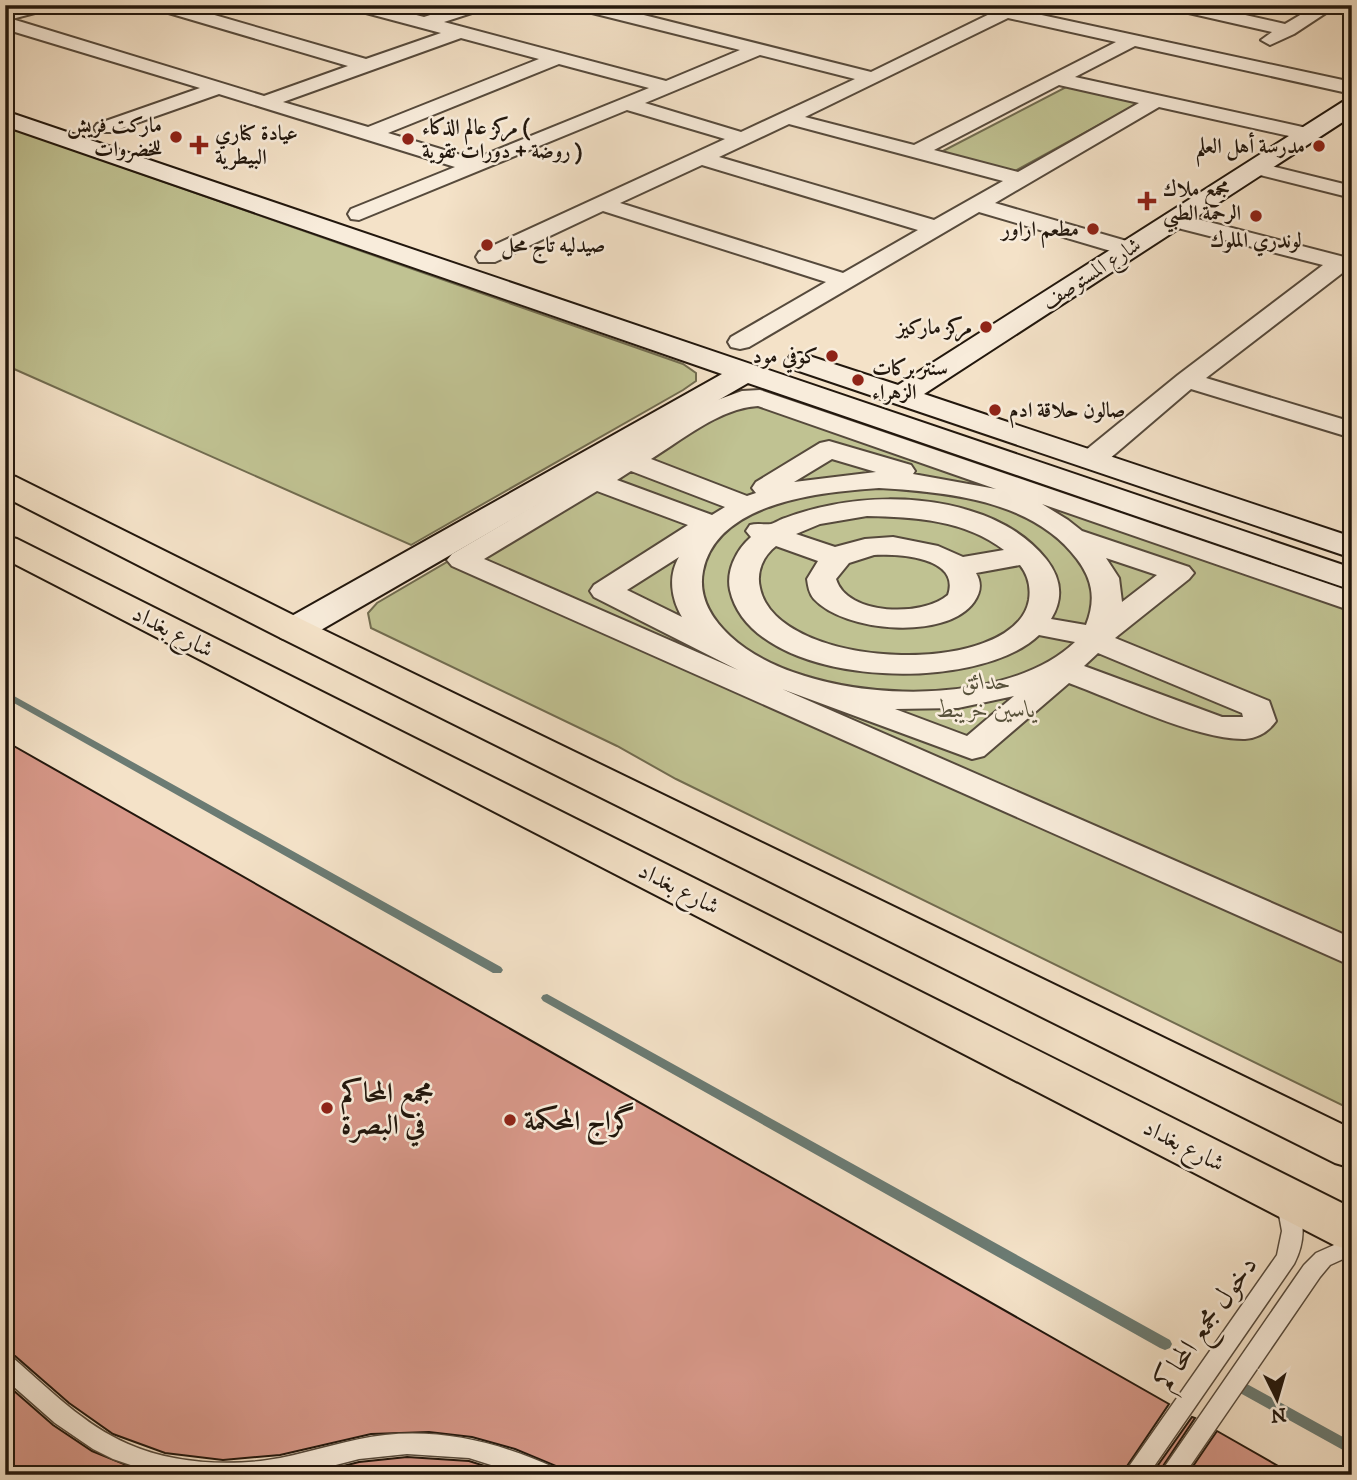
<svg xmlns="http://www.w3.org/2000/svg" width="1357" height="1480" font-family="'IM FELL DW Pica',Amiri,serif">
  <rect width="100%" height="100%" fill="#f4e2c8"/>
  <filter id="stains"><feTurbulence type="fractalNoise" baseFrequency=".00286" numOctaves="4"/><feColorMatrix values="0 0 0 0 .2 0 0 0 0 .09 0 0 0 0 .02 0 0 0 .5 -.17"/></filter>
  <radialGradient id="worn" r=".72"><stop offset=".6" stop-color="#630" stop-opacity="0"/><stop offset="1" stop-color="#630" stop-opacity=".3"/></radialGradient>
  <path fill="#c0c292" stroke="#716c50" stroke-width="2" d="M1070,85L1141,102L1015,171L941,152Z
    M5,126L683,364L696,373V381L683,390L411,545L5,365Z
    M730,396L1352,597V1110L676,779L617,746L371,628L368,613L377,603Z"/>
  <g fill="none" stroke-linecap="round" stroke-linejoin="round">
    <path fill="#6b7b73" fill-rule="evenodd" d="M5,691L501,967L503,970L501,973H493L5,698Z
      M547,994L1170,1340L1172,1344L1170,1348L1165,1350L1160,1348L543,1001L541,998L543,995Z
      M1236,1378L1352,1442V1455L1231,1388L1229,1384L1231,1380Z"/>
  </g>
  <path fill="#d79889" stroke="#22170d" stroke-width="2" d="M5,741L1169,1404L1121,1475H561L556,1466L515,1449L472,1437L429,1432L371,1434L280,1455L223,1460L165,1453L113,1434L69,1403L15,1356L5,1354Z
    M5,1383L53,1425L92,1451L151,1475H5Z
    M1192,1417L1195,1418L1157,1475H1151Z
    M1217,1431L1294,1475H1187Z
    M407,1457L469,1461L513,1475H308L359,1462Z"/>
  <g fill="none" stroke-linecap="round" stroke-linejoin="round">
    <defs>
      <path id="lane" d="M1287,1196L1294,1198C1306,1219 1305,1243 1294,1264L1148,1475H1123L1277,1255L1282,1231L1277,1204L1280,1198Z
        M1352,1237V1255L1330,1265L1320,1277L1184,1475H1159L1304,1265L1316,1253Z
        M5,1356L13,1358C49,1389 84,1425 128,1444C173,1464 232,1467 280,1458C315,1451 349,1439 385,1435C444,1429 501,1443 555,1468L559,1475H523L469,1458L407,1454L359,1459L297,1475H160L113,1459L93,1449L55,1423L5,1379Z"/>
      <path id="street" d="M24,5H52L50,9L12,19L264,96L348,66L155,9L153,5H180L366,59L441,33L351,9L349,5H378L424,17L461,5H486L484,9L444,22L666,81L740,50L576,9L574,5H604L871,72L1008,5H1030L1023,11L1352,82V94L1135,46L1075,77L1307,128L1314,130L1317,134L1314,138L1307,140L1159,107L995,203L1137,244L1140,249L1137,254H1121L979,212L749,347L740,349L731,347L728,342L731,337L826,282L603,211L495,262H479L476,257L479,252L725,139L627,110L359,220L351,219L348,214L351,209L455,167L219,94L111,132H97L94,128L97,124L200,88L5,29V11ZM1008,18L1116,42L914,145L805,117ZM461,38L539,59L368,127L283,102ZM760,55L855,79L741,132L645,103ZM559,64L649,88L474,159L388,133ZM1059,85L1139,103L1018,172L934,150ZM789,124L1003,181L934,220L719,157ZM702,165L918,230L843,273L620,203Z
        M1169,5H1201L1285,24L1317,5H1338L1294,34L1270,45L1261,40L1272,32L1171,9Z
        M1255,162L1352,186V198L1248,172L1245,168L1248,164Z
        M1174,213L1352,259V273L1345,271L1206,378L1352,422V438L1191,389L1101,466L1091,468L1081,466L1077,460L1081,454L1178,375L1323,265L1166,225L1163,220L1166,215Z
        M760,390L1352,592V611L1042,504L1068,520L1082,531L1189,567L1194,573L1189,579L1115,638L1269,701L1276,721C1269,731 1258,738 1245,739C1197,740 1116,700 1069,683L984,756L972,759L782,689L1352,938V966L452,566L447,560L452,554L709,403L742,391ZM758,406L996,489L913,474L915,471L911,465L829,441L820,443L756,482L752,488L756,493L747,496L651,459C682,440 720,408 758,406ZM832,459L876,472L794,482ZM631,471L725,507L712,515L617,480ZM879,488C947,492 1033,500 1077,559C1093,580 1096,600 1086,625L1051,619C1064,598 1061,578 1046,559C1000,501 901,491 832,505C816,508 801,512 785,518C781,519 775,523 771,524C764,525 757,523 750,525L746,531L751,537C736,550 726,571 730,590C752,689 977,695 1039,635L1075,642C1002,713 804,705 730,636C711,618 698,597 703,571C717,501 823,492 879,488ZM597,491L688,525L594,585L590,591L594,597L738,670L484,559ZM867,516C915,517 965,520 1004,550L963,557L938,546L893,537L865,539L835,547L796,534L820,524ZM776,546L818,561L807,579C808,586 809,593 814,599C844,632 946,641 974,602C981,592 982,583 976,573L1020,565C1028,575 1031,587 1029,600C1015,679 777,671 760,588C756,572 763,556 776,546ZM874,555C899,554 961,557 948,595C923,617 847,616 836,579L849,563ZM679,557C668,576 671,598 682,617L627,590ZM1106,558L1157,575L1122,602L1119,578ZM1098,653L1242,713L1243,717H1222L1084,666ZM1014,696L967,736L895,709L958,708Z"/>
      <path id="secondary" d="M1352,99V116L924,394L1352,537V558L790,368L786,362L790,356L800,353L898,385L1344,101Z
        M5,111L1352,568V590L748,383L307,638L294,641L281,638L276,630L281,622L722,374L5,126Z"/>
      <path id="highway" d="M5,474L16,477L307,622L1352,1129V1168L1335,1163L281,638L5,497Z
        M5,536L17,539L1352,1208V1251L1334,1245L5,559Z"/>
    </defs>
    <use href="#lane" stroke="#564a3c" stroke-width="3"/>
    <use href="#street" stroke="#564a3c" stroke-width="4"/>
    <use href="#secondary" stroke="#22170d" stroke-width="4"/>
    <use href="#highway" stroke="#22170d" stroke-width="4"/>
    <use href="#lane" fill="#f8ecdb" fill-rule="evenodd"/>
    <use href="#street" fill="#f8ecdb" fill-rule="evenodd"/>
    <use href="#secondary" fill="#f8ecdb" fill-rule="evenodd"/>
    <use href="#highway" fill="#f4e2c8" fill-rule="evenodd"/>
  </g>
  <g fill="#8f2418" stroke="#f8ecdb" stroke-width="2.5">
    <circle cx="176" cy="137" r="7"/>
    <circle cx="408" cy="139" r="7"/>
    <path d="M195.5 134.5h7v7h7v7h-7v7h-7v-7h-7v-7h7z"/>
    <circle cx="1319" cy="146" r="7"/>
    <path d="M1143.5 190.5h7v7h7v7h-7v7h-7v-7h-7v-7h7z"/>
    <circle cx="1256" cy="216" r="7"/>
    <circle cx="1093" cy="229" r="7"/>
    <circle cx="487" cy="245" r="7"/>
    <circle cx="986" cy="327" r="7"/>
    <circle cx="832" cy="356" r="7"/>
    <circle cx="858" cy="380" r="7"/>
    <circle cx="995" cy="410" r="7"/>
    <circle cx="327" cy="1108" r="7"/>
    <circle cx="510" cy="1120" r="7"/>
  </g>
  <g text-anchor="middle" stroke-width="5" stroke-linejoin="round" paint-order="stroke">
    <g font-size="21" font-weight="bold" fill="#22170d" stroke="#f8ecdb" text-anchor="start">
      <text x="162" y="132" text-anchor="end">ماركت فريش<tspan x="162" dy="24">للخضروات</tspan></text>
      <text x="422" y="134">مركز عالم الذكاء (<tspan x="422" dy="24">روضة + دورات تقوية )</tspan></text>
      <text x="215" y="140">عيادة كناري<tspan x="215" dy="24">البيطرية</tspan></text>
      <text x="1305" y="153" text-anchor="end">مدرسة أهل العلم</text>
      <text x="1163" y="196">مجمع ملاك<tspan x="1163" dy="24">الرحمة الطبي</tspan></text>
      <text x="1079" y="236" text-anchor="end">مطعم اراور</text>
      <text x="1256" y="247" text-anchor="middle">لوندري الملوك</text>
      <text x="501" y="252">صيدليه تاج محل</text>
      <text x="972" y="334" text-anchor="end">مركز ماركيز</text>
      <text x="818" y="363" text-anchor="end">كوفي مود</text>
      <text x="872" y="375">سنتر بركات<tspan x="872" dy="24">الزهراء</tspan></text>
      <text x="1009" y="417">صالون حلاقة ادم</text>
    </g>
    <g font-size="21" fill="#22170d" stroke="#f8ecdb">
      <text transform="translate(1091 273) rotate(-33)" y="7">شارع المستوصف</text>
    </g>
    <g font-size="24" fill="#22170d" stroke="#f8ecdb">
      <text transform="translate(173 631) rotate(27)" y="8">شارع بغداد</text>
      <text transform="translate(679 888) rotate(27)" y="8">شارع بغداد</text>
      <text transform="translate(1184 1145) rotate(27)" y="8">شارع بغداد</text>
    </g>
    <g font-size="24" font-style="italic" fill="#59533c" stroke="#f8ecdb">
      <text x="986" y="689">حدائق<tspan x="986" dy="28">ياسين خريبط</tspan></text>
    </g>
    <g font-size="28" font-weight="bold" fill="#22170d" stroke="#f8ecdb" text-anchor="start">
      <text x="341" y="1102">مجمع المحاكم<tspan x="341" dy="32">في البصرة</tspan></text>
      <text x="524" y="1130">گراج المحكمة</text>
    </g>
    <g font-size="28" fill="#22170d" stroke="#f8ecdb">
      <text transform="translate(1205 1322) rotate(-55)" y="10">دخول مجمع المحاكم</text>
    </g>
  </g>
  <rect width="1357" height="1480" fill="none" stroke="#f4e2c8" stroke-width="28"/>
  <rect x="7" y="7" width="1343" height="1466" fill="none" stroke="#22170d" stroke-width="3.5"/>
  <rect x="14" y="14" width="1329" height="1452" fill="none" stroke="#22170d" stroke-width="2"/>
  <g transform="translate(1277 1399) rotate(175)" stroke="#f8ecdb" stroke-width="5" paint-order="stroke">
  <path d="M0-5L12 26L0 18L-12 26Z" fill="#22170d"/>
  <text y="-10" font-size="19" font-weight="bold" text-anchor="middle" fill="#22170d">N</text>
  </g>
  <rect width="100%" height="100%" filter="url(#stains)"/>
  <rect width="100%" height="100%" fill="url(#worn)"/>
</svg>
